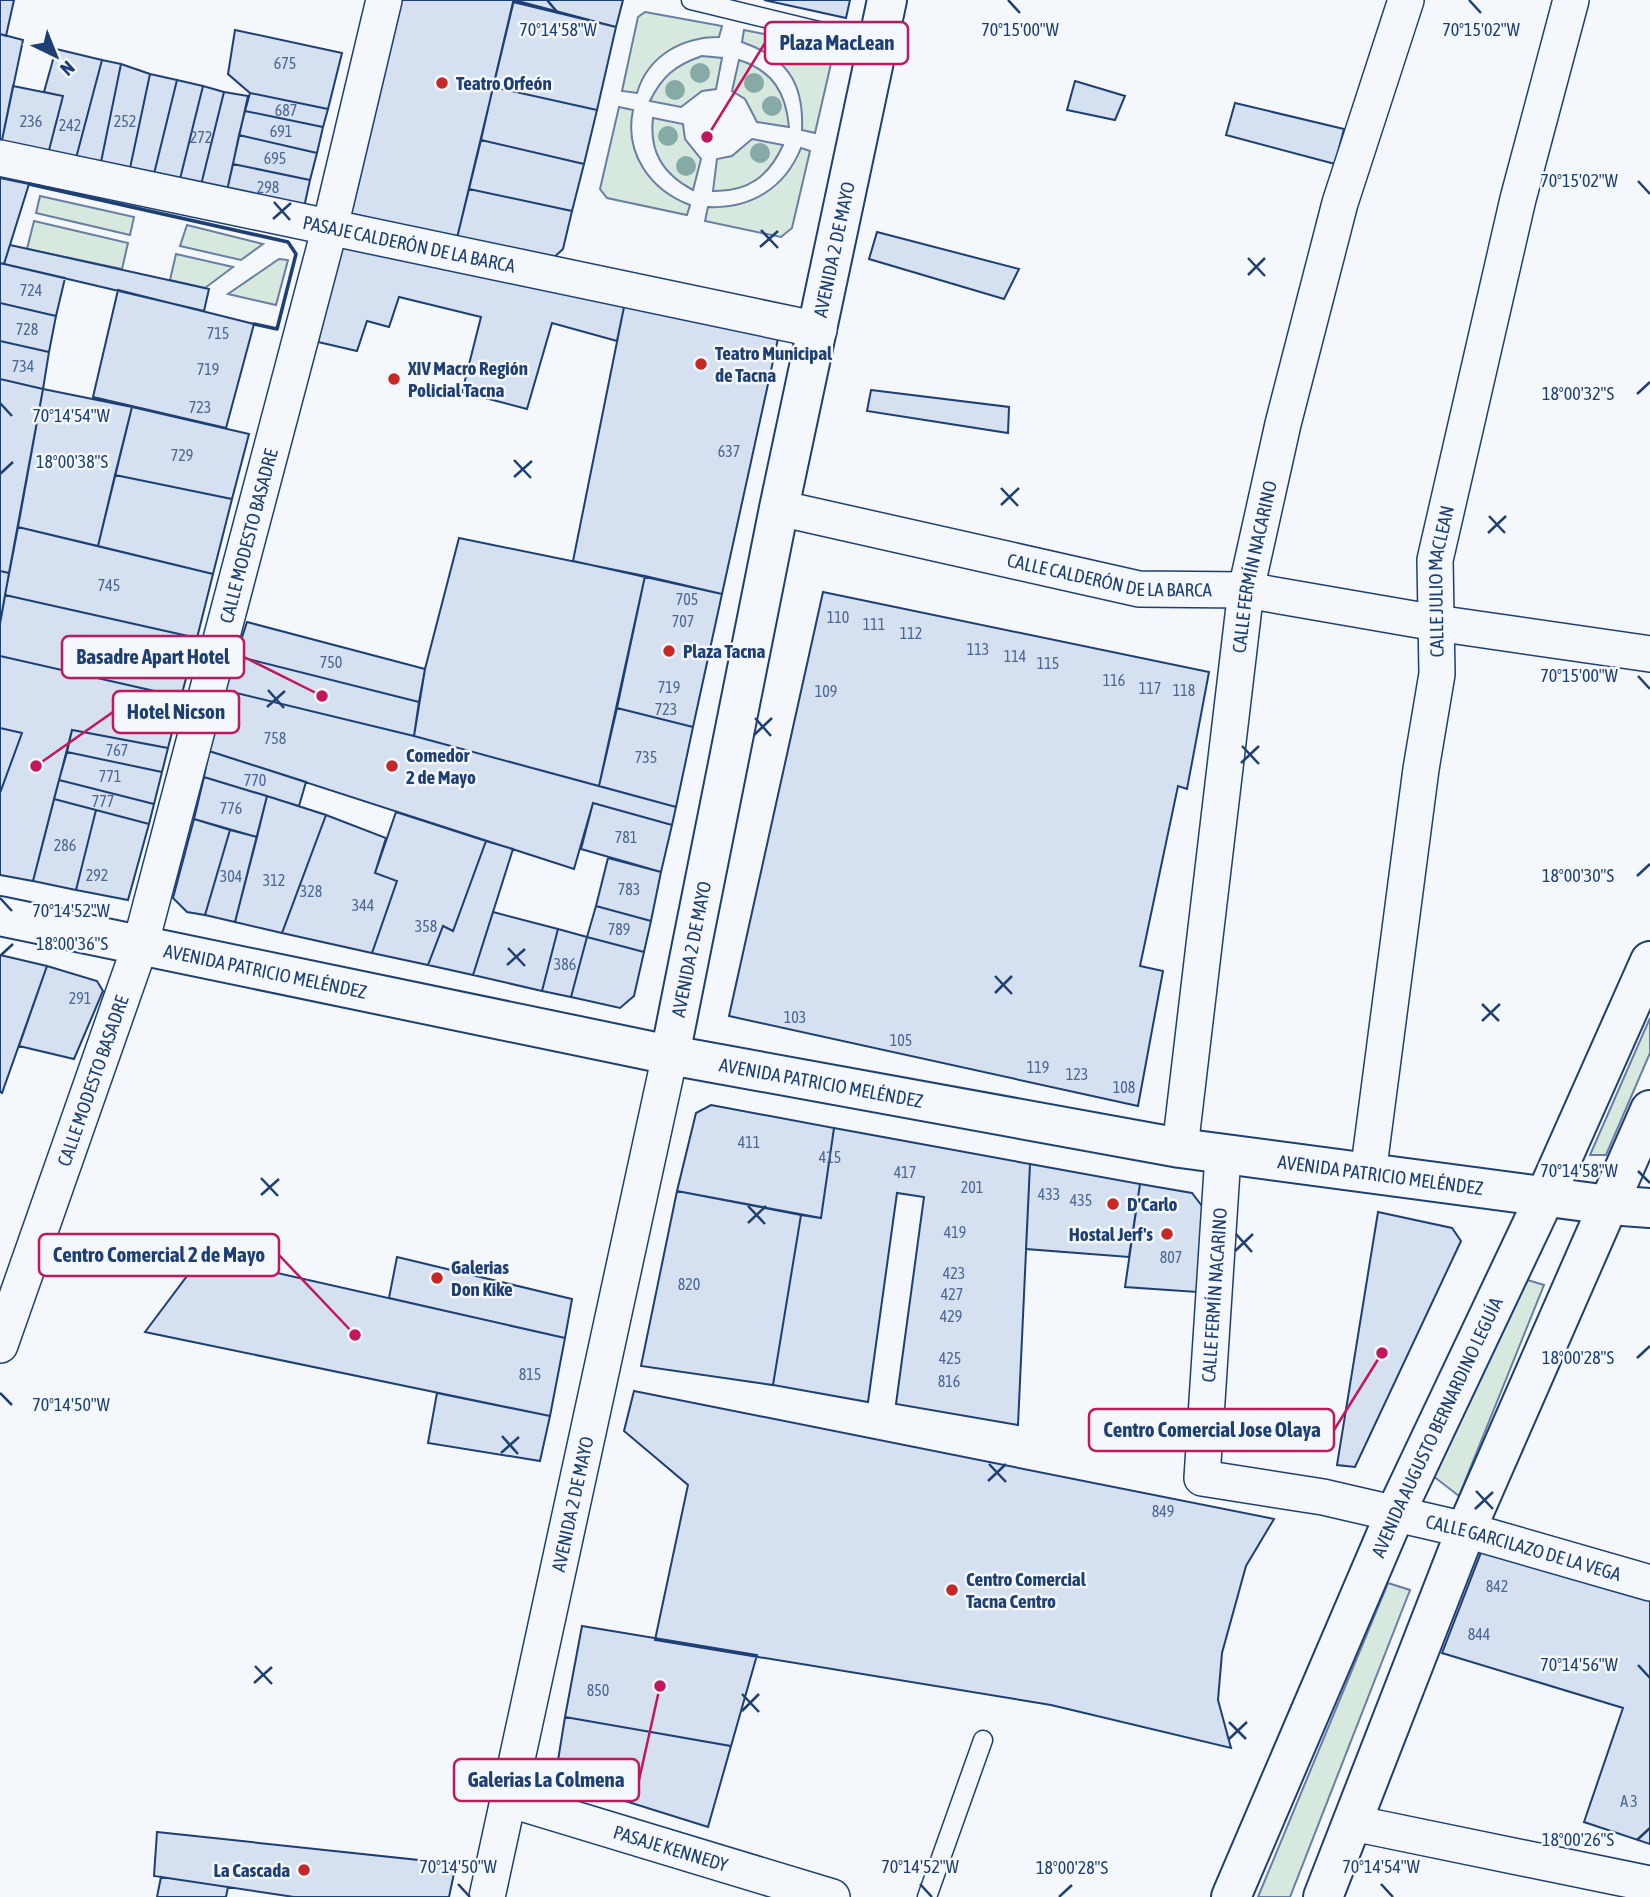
<svg xmlns="http://www.w3.org/2000/svg" width="1650" height="1897" font-family="'Asap Condensed',sans-serif">
  <rect width="100%" height="100%" fill="#f4f7fb"/>
  <path fill="#d7e8df" stroke="#687fa3" stroke-width="2" d="M645,12L722,26L719,37C683,37 648,55 637,93L622,91L638,17Z
    M744,30L828,47L833,55L815,133L802,130C804,82 787,58 742,42Z
    M702,56L722,58L716,89L702,91L681,107L650,101C662,76 676,65 702,56Z
    M739,60C773,71 786,93 789,127L757,122L745,99L732,91Z
    M619,107L633,110C624,153 650,190 690,205L687,215L607,198L600,189Z
    M653,118L683,124L685,139L701,159L693,190C663,174 649,152 653,118Z
    M752,139L783,145C769,176 748,192 713,191L717,159L732,156Z
    M801,148L810,151L792,228L781,237L705,221L708,207C751,209 785,188 801,148Z
    M40,196L134,217L130,235L36,213Z
    M34,221L128,243L122,269L27,249Z
    M187,225L263,244L241,260L180,246Z
    M176,254L233,267L205,288L170,280Z
    M279,259L288,260L276,305L228,294Z
    M1650,1018V1053L1606,1155H1590Z
    M1524,1279L1544,1285L1459,1496L1433,1476Z
    M1388,1583L1410,1590L1290,1897H1258Z"/>
  <path fill="#d5e0f0" stroke="#1d3f73" stroke-width="2" d="M0,0H14L6,36L0,34Z
    M401,0H514L457,238L349,213Z
    M514,0H623L616,27Z
    M764,0H850L846,18Z
    M513,2L616,27L597,110L493,87Z
    M235,30L342,53L328,109L250,93L228,74Z
    M0,34L23,40L1,145H0Z
    M56,49L102,60L75,162L48,154L63,96L44,92Z
    M102,60L121,64L100,167L75,162Z
    M121,64L150,74L129,173L100,167Z
    M150,74L177,80L153,178L129,173Z
    M177,80L203,86L179,183L153,178Z
    M1075,81L1125,96L1115,120L1067,110Z
    M13,86L63,96L48,154L1,145Z
    M203,86L224,92L200,189L179,183Z
    M493,87L597,110L584,164L481,140Z
    M224,92L248,96L226,195L200,189Z
    M250,93L328,109L323,127L245,111Z
    M1235,103L1344,129L1335,164L1226,135Z
    M245,111L323,127L317,153L239,135Z
    M239,135L317,153L310,180L233,164Z
    M481,140L584,164L572,211L469,189Z
    M233,164L310,180L303,212L226,195Z
    M0,178L29,184L4,264L0,263Z
    M469,189L572,211L563,249L551,260L457,238Z
    M877,232L1019,269L1004,299L869,259Z
    M10,245L209,289L204,311L4,264Z
    M342,245L625,302L617,341L552,323L527,409L462,392L481,317L399,297L389,327L367,321L357,351L318,342Z
    M0,263L65,278L56,316L0,303Z
    M118,290L254,324L226,428L93,397Z
    M625,302L779,334L722,594L573,561Z
    M0,303L56,316L49,352L0,341Z
    M0,341L49,352L43,389L0,379Z
    M0,379L43,389L9,573L0,571Z
    M43,389L132,407L98,546L18,527Z
    M871,390L1009,407L1008,433L867,411Z
    M132,407L249,434L232,499L115,475Z
    M115,475L232,499L213,574L98,546Z
    M18,527L213,574L197,638L5,595Z
    M459,538L645,576L599,786L414,736L425,669Z
    M0,571L9,573L0,624Z
    M645,576L722,594L693,727L617,708Z
    M823,592L1209,672L1187,789L1178,786L1140,966L1163,971L1138,1106L729,1016Z
    M5,595L197,638L181,697L0,656V624Z
    M247,622L425,669L419,702L236,656Z
    M0,656L181,697L168,748L72,730L33,881L0,875V793L22,733L0,728Z
    M236,656L419,702L414,736L224,690Z
    M224,690L414,736L676,807L672,825L593,803L574,869L209,751Z
    M617,708L693,727L676,807L599,786Z
    M0,728L22,733L0,793Z
    M72,730L168,748L162,772L67,752Z
    M209,751L306,782L299,806L204,777Z
    M67,752L162,772L154,804L59,780Z
    M204,777L267,796L257,837L194,819Z
    M59,780L154,804L149,824L54,799Z
    M267,796L326,815L282,933L235,922Z
    M54,799L96,810L76,890L33,881Z
    M593,803L672,825L661,872L581,849Z
    M96,810L149,824L128,900L76,890Z
    M396,812L486,841L453,931L443,926L428,965L372,953L397,881L375,873Z
    M326,815L386,838L375,873L397,881L372,953L282,933Z
    M194,819L230,830L205,915L187,912L173,898Z
    M230,830L257,837L235,922L205,915Z
    M486,841L513,849L473,975L428,965L443,926L453,931Z
    M608,858L661,872L651,921L596,906Z
    M596,906L651,921L644,952L587,937Z
    M493,912L558,929L542,991L473,975Z
    M558,929L587,937L571,997L542,991Z
    M587,937L644,952L634,996L620,1008L571,997Z
    M0,955L47,966L2,1093L0,1092Z
    M47,966L97,981L103,991L74,1059L19,1046Z
    M711,1105L834,1128L821,1218L677,1191L696,1113Z
    M834,1128L1030,1164L1018,1425L896,1404L924,1197L897,1193L868,1402L773,1385L801,1215L821,1218Z
    M1030,1164L1140,1184L1129,1257L1026,1249Z
    M1140,1184L1192,1193L1205,1210L1197,1292L1125,1287Z
    M677,1191L801,1215L773,1385L641,1366Z
    M1378,1212L1452,1228L1461,1241L1355,1467L1337,1465Z
    M202,1256L565,1338L550,1416L145,1332Z
    M397,1257L572,1299L565,1338L389,1298Z
    M634,1391L1274,1519L1246,1566L1222,1653L1218,1700L1231,1748L1051,1705L655,1640L688,1485L624,1431Z
    M437,1393L550,1416L540,1461L428,1443Z
    M1482,1550L1650,1597V1844L1584,1822L1623,1708L1442,1653Z
    M582,1626L757,1655L731,1746L565,1717Z
    M565,1717L731,1746L708,1827L555,1779Z
    M157,1832L456,1864L449,1897H294L154,1876Z
    M161,1877L228,1887L226,1897H157Z"/>
  <g fill="none" stroke-linecap="round" stroke-linejoin="round">
    <defs>
      <path id="lane" d="M691,0L876,45
        M927,1897L983,1740"/>
      <g id="street">
        <path id="s1" d="M0,158L819,330"/>
        <path id="s2" d="M779,508L1139,589L1246,590L1436,623L1650,654"/>
        <path id="s3" d="M1180,1148L1246,590L1283,424L1340,203L1406,0"/>
        <path id="s4" d="M1223,1155L1202,1478L1323,1497L1466,1530L1650,1583"/>
        <path id="s5" d="M1368,1174L1421,769L1437,674L1435,560L1518,199L1571,0"/>
        <path id="s6" d="M0,1345L140,946L330,227L384,0"/>
        <path id="s7" d="M508,1799L832,1897"/>
        <path d="M1353,1823L1650,1884"/>
        <path id="s8" d="M487,1897L670,1055"/>
      </g>
      <g id="secondary">
        <path id="s9" d="M0,916L670,1055L1180,1148L1609,1205L1650,1208"/>
        <path id="s10" d="M670,1055L779,508L887,0"/>
        <path id="s11" d="M1231,1897L1395,1514L1545,1197L1650,961"/>
        <path d="M1323,1897L1466,1530L1650,1110"/>
      </g>
    </defs>
    <use href="#lane" stroke="#1d3f73" stroke-width="21"/>
    <use href="#street" stroke="#1d3f73" stroke-width="38"/>
    <use href="#secondary" stroke="#1d3f73" stroke-width="42"/>
    <use href="#lane" stroke="#f4f7fb" stroke-width="18"/>
    <use href="#street" stroke="#f4f7fb" stroke-width="35"/>
    <use href="#secondary" stroke="#f4f7fb" stroke-width="38"/>
    <path stroke="#1d3f73" stroke-width="3.5" d="M29,184L288,242L296,254L277,329L254,324"/>
  </g>
  <g fill="#86aba6">
    <circle cx="700" cy="73" r="10"/>
    <circle cx="754" cy="83" r="10"/>
    <circle cx="675" cy="90" r="10"/>
    <circle cx="772" cy="106" r="10"/>
    <circle cx="668" cy="136" r="10"/>
    <circle cx="760" cy="153" r="10"/>
    <circle cx="686" cy="166" r="10"/>
  </g>
  <path fill="none" stroke="#1d3f73" stroke-width="2.5" d="M547,0L558,13M1008,0L1020,13M1469,0L1481,13M1638,181L1650,194M274,202L290,220M273,219L291,203M761,230L778,248M760,247L778,231M1248,258L1265,276M1248,275L1265,258M1637,394L1650,382M0,403L12,416M514,460L531,478M0,474L13,462M514,477L532,461M1001,488L1018,506M1001,505L1019,488M1489,516L1505,533M1488,533L1506,516M1638,676L1650,689M268,690L284,708M267,707L285,691M755,718L771,736M754,735L772,718M1242,746L1259,764M1241,763L1259,746M1637,876L1650,864M0,898L12,911M508,948L525,966M0,956L13,944M507,965L525,949M995,976L1012,994M995,993L1012,976M1482,1004L1499,1021M1482,1021L1500,1004M1638,1171L1650,1183M261,1178L278,1196M261,1195L279,1179M748,1206L765,1224M748,1223L766,1206M1236,1234L1252,1252M1235,1251L1253,1234M1637,1358L1650,1346M0,1393L12,1405M502,1436L518,1454M501,1453L519,1437M989,1464L1006,1482M988,1481L1006,1464M1476,1491L1493,1509M1475,1509L1493,1492M1638,1665L1650,1678M255,1666L272,1684M254,1683L272,1667M742,1694L759,1712M742,1711L759,1694M1229,1722L1246,1739M1229,1739L1247,1722M1637,1840L1650,1828M458,1884L470,1897M920,1884L932,1897M1381,1884L1393,1897M1059,1897L1072,1885"/>
  <g fill="#c62828" stroke="#f4f7fb" stroke-width="2.5">
    <circle cx="442" cy="83" r="7"/>
    <circle cx="701" cy="364" r="7"/>
    <circle cx="394" cy="379" r="7"/>
    <circle cx="669" cy="651" r="7"/>
    <circle cx="392" cy="766" r="7"/>
    <circle cx="1113" cy="1204" r="7"/>
    <circle cx="1167" cy="1234" r="7"/>
    <circle cx="437" cy="1278" r="7"/>
    <circle cx="952" cy="1590" r="7"/>
    <circle cx="304" cy="1870" r="7"/>
  </g>
  <g text-anchor="middle" stroke-width="5" stroke-linejoin="round" paint-order="stroke">
    <g font-size="16" fill="#4b6792">
      <text x="285" y="69">675</text>
      <text x="286" y="116">687</text>
      <text x="31" y="127">236</text>
      <text x="125" y="127">252</text>
      <text x="70" y="131">242</text>
      <text x="281" y="137">691</text>
      <text x="201" y="143">272</text>
      <text x="275" y="164">695</text>
      <text x="268" y="193">298</text>
      <text x="31" y="296">724</text>
      <text x="27" y="335">728</text>
      <text x="218" y="339">715</text>
      <text x="23" y="372">734</text>
      <text x="208" y="375">719</text>
      <text x="200" y="413">723</text>
      <text x="729" y="457">637</text>
      <text x="182" y="461">729</text>
      <text x="109" y="591">745</text>
      <text x="687" y="605">705</text>
      <text x="838" y="623">110</text>
      <text x="683" y="627">707</text>
      <text x="874" y="630">111</text>
      <text x="911" y="639">112</text>
      <text x="978" y="655">113</text>
      <text x="1015" y="662">114</text>
      <text x="331" y="668">750</text>
      <text x="1048" y="669">115</text>
      <text x="1114" y="686">116</text>
      <text x="669" y="693">719</text>
      <text x="1150" y="694">117</text>
      <text x="1184" y="696">118</text>
      <text x="826" y="697">109</text>
      <text x="666" y="715">723</text>
      <text x="275" y="744">758</text>
      <text x="117" y="756">767</text>
      <text x="646" y="763">735</text>
      <text x="110" y="782">771</text>
      <text x="255" y="786">770</text>
      <text x="103" y="807">777</text>
      <text x="231" y="814">776</text>
      <text x="626" y="843">781</text>
      <text x="65" y="851">286</text>
      <text x="97" y="881">292</text>
      <text x="231" y="882">304</text>
      <text x="274" y="886">312</text>
      <text x="629" y="895">783</text>
      <text x="311" y="897">328</text>
      <text x="363" y="911">344</text>
      <text x="426" y="932">358</text>
      <text x="619" y="935">789</text>
      <text x="565" y="970">386</text>
      <text x="80" y="1004">291</text>
      <text x="795" y="1023">103</text>
      <text x="901" y="1046">105</text>
      <text x="1038" y="1073">119</text>
      <text x="1077" y="1080">123</text>
      <text x="1124" y="1093">108</text>
      <text x="749" y="1148">411</text>
      <text x="830" y="1163">415</text>
      <text x="905" y="1178">417</text>
      <text x="972" y="1193">201</text>
      <text x="1049" y="1200">433</text>
      <text x="1081" y="1206">435</text>
      <text x="955" y="1238">419</text>
      <text x="1171" y="1263">807</text>
      <text x="954" y="1279">423</text>
      <text x="689" y="1290">820</text>
      <text x="952" y="1300">427</text>
      <text x="951" y="1322">429</text>
      <text x="950" y="1364">425</text>
      <text x="530" y="1380">815</text>
      <text x="949" y="1387">816</text>
      <text x="1163" y="1517">849</text>
      <text x="1497" y="1592">842</text>
      <text x="1479" y="1640">844</text>
      <text x="598" y="1696">850</text>
      <text x="1629" y="1807">A 3</text>
    </g>
    <g font-size="19" font-weight="bold" fill="#1d3f73" stroke="#f4f7fb" text-anchor="start">
      <text x="456" y="90">Teatro Orfeón</text>
      <text x="715" y="360">Teatro Municipal<tspan x="715" dy="22">de Tacna</tspan></text>
      <text x="408" y="375">XIV Macro Región<tspan x="408" dy="22">Policial Tacna</tspan></text>
      <text x="683" y="658">Plaza Tacna</text>
      <text x="406" y="762">Comedor<tspan x="406" dy="22">2 de Mayo</tspan></text>
      <text x="1127" y="1211">D'Carlo</text>
      <text x="1153" y="1241" text-anchor="end">Hostal Jerf's</text>
      <text x="451" y="1274">Galerias<tspan x="451" dy="22">Don Kike</tspan></text>
      <text x="966" y="1586">Centro Comercial<tspan x="966" dy="22">Tacna Centro</tspan></text>
      <text x="290" y="1877" text-anchor="end">La Cascada</text>
    </g>
    <g font-size="19" fill="#1d3f73" stroke="#f4f7fb">
      <text dy="7" stroke="none"><textPath href="#s1" startOffset="418">PASAJE CALDERÓN DE LA BARCA</textPath></text>
      <text dy="7" stroke="none"><textPath href="#s10" startOffset="822">AVENIDA 2 DE MAYO</textPath></text>
      <text dy="7" stroke="none"><textPath href="#s6" startOffset="847">CALLE MODESTO BASADRE</textPath></text>
      <text dy="7" stroke="none"><textPath href="#s3" startOffset="586">CALLE FERMÍN NACARINO</textPath></text>
      <text dy="7" stroke="none"><textPath href="#s2" startOffset="338">CALLE CALDERÓN DE LA BARCA</textPath></text>
      <text dy="7" stroke="none"><textPath href="#s5" startOffset="598">CALLE JULIO MACLEAN</textPath></text>
      <text dy="7" stroke="none"><textPath href="#s10" startOffset="108">AVENIDA 2 DE MAYO</textPath></text>
      <text dy="7" stroke="none"><textPath href="#s9" startOffset="271">AVENIDA PATRICIO MELÉNDEZ</textPath></text>
      <text dy="7" stroke="none"><textPath href="#s6" startOffset="280">CALLE MODESTO BASADRE</textPath></text>
      <text dy="7" stroke="none"><textPath href="#s9" startOffset="838">AVENIDA PATRICIO MELÉNDEZ</textPath></text>
      <text dy="7" stroke="none"><textPath href="#s9" startOffset="1405">AVENIDA PATRICIO MELÉNDEZ</textPath></text>
      <text transform="translate(1214 1295) rotate(-86)" y="7">CALLE FERMÍN NACARINO</text>
      <text dy="7" stroke="none"><textPath href="#s11" startOffset="513">AVENIDA AUGUSTO BERNARDINO LEGUÍA</textPath></text>
      <text dy="7" stroke="none"><textPath href="#s8" startOffset="402">AVENIDA 2 DE MAYO</textPath></text>
      <text dy="7" stroke="none"><textPath href="#s4" startOffset="653">CALLE GARCILAZO DE LA VEGA</textPath></text>
      <text dy="7" stroke="none"><textPath href="#s7" startOffset="170">PASAJE KENNEDY</textPath></text>
    </g>
  </g>
  <g font-size="18" text-anchor="middle" fill="#1d3f73" stroke="#f4f7fb" stroke-width="5" stroke-linejoin="round" paint-order="stroke">
    <text x="558" y="36">70°14'58"W</text>
    <text x="1020" y="36">70°15'00"W</text>
    <text x="1481" y="36">70°15'02"W</text>
    <text x="1579" y="187">70°15'02"W</text>
    <text x="1578" y="400">18°00'32"S</text>
    <text x="71" y="422">70°14'54"W</text>
    <text x="72" y="468">18°00'38"S</text>
    <text x="1579" y="682">70°15'00"W</text>
    <text x="1578" y="882">18°00'30"S</text>
    <text x="71" y="917">70°14'52"W</text>
    <text x="72" y="950">18°00'36"S</text>
    <text x="1579" y="1177">70°14'58"W</text>
    <text x="1578" y="1364">18°00'28"S</text>
    <text x="71" y="1411">70°14'50"W</text>
    <text x="1579" y="1671">70°14'56"W</text>
    <text x="1578" y="1846">18°00'26"S</text>
    <text x="458" y="1873">70°14'50"W</text>
    <text x="920" y="1873">70°14'52"W</text>
    <text x="1381" y="1873">70°14'54"W</text>
    <text x="1072" y="1874">18°00'28"S</text>
  </g>
  <path fill="none" stroke="#c2185b" stroke-width="2.5" d="M707 137L765 43M322 696L244 657M36 766L113 712M355 1335L279 1255M1382 1353L1334 1430M660 1686L639 1780"/>
  <g fill="#c2185b" stroke="#f4f7fb" stroke-width="2.5">
    <circle cx="707" cy="137" r="7"/>
    <circle cx="322" cy="696" r="7"/>
    <circle cx="36" cy="766" r="7"/>
    <circle cx="355" cy="1335" r="7"/>
    <circle cx="1382" cy="1353" r="7"/>
    <circle cx="660" cy="1686" r="7"/>
  </g>
  <g fill="#f4f7fb" stroke="#c2185b" stroke-width="2.5">
    <rect x="765" y="22" width="143" height="42" rx="7"/>
    <rect x="62" y="636" width="182" height="42" rx="7"/>
    <rect x="113" y="691" width="126" height="42" rx="7"/>
    <rect x="39" y="1234" width="240" height="42" rx="7"/>
    <rect x="1089" y="1409" width="245" height="42" rx="7"/>
    <rect x="454" y="1759" width="185" height="42" rx="7"/>
  </g>
  <g font-size="21" text-anchor="middle" font-weight="bold" fill="#1d3f73">
    <text x="837" y="50">Plaza MacLean</text>
    <text x="153" y="664">Basadre Apart Hotel</text>
    <text x="176" y="719">Hotel Nicson</text>
    <text x="159" y="1262">Centro Comercial 2 de Mayo</text>
    <text x="1212" y="1437">Centro Comercial Jose Olaya</text>
    <text x="546" y="1787">Galerias La Colmena</text>
  </g>
  <g transform="translate(56 56) rotate(137)" stroke="#f4f7fb" stroke-width="5" paint-order="stroke">
  <path d="M0-5L12 26L0 18L-12 26Z" fill="#1d3f73"/>
  <text y="-10" font-size="19" font-weight="bold" text-anchor="middle" fill="#1d3f73">N</text>
  </g>
</svg>
